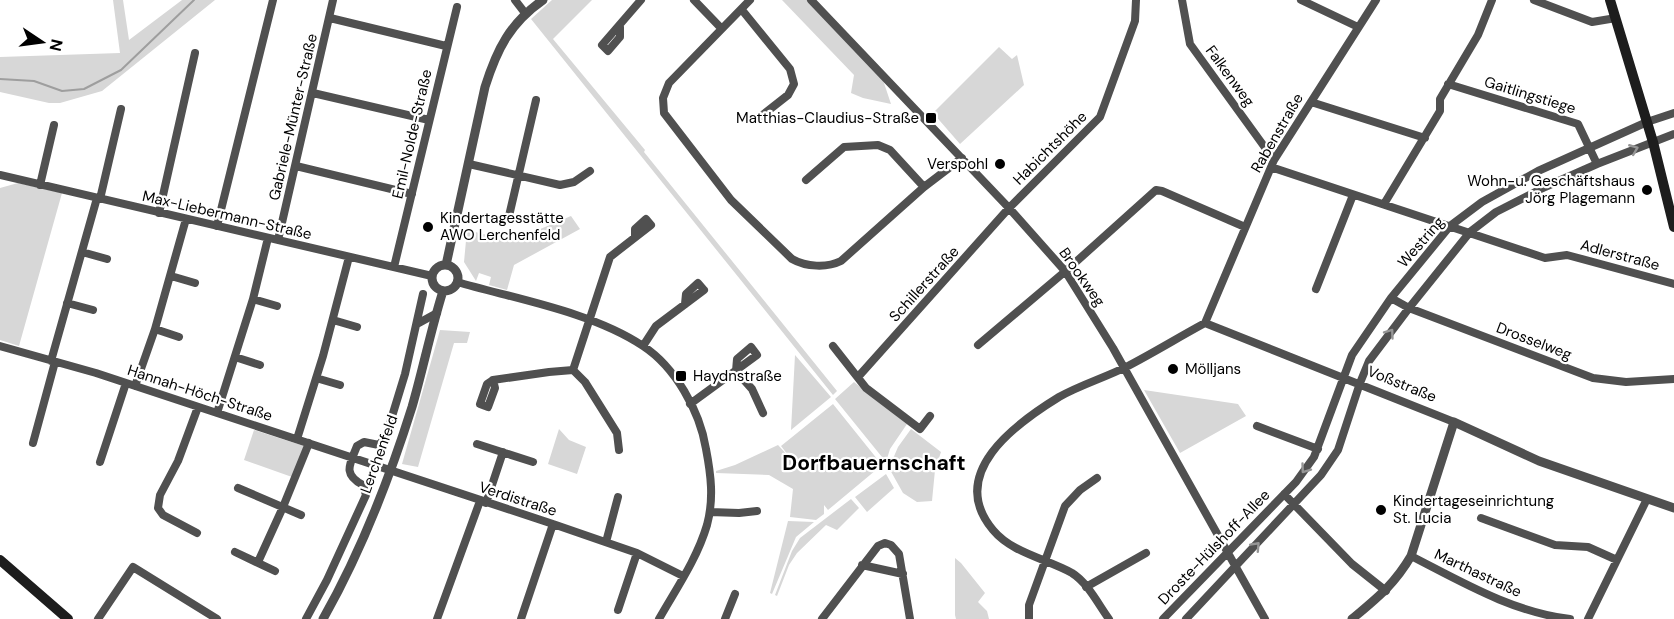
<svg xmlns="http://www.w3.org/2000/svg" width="1674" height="619" font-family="'DM Sans',sans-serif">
  <rect width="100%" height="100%" fill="#fff"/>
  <path fill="#d7d7d7" d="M113,0H123L129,40L182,0H215L102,91L60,103H49L0,92V57L120,53Z
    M552,0H592L553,39L645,150L644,152L837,391L833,395L531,19Z
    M782,0H811L880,71L891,104L863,98L851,93L854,75Z
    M999,47L1012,59L1017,55L1024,85L960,144L933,113Z
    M18,183L62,193L19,346L0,340V188Z
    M571,216L580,229L514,265L507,290L489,285L491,277L479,273L476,281L464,262L467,230L512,241Z
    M440,330L470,332L467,343H454L418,467L402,464Z
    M795,355L831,397L791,430Z
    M854,382L907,424L890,449L886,462L835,399Z
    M1144,390L1238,404L1246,416L1180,453Z
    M833,404L882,465L828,510L824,505V514L816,520L790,517L793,489L769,475L716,473V471L735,465L778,445L791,459L781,446Z
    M559,429L569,440L586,447L577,474L548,464Z
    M911,429L941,452L935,470L932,501L917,502L903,493L889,468L898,447Z
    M254,430L304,446L292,477L244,460Z
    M886,474L894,488L867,512L855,497Z
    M851,499L859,508L837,530L826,525L797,553L789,565L777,596L775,595L792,551L800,538Z
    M788,521L814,522L796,537L772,594L770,593Z
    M955,558L961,563L985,593L978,602L987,611L989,619H956L955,615Z"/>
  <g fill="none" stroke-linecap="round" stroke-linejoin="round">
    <path stroke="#9e9e9e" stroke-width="2" d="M0,79L34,81L62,91L84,89L121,70L194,0"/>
    <path stroke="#505050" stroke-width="8" d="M515,0L525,13
      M694,0L721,28
      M750,0L669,83L663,98L664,113L731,200L792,259C806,267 827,268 841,261L924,187L962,158
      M811,0L1009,208L1065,271L1113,348L1265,619
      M1182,0L1190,44L1274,160
      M1301,0L1358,27
      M1534,0L1592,22L1616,18
      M742,10L790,69L794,84L788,95L760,117
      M330,18L446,46
      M620,27V37L608,51L602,45L641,0
      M1448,84L1578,124L1597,164
      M313,93L429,120
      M1311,102L1425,138
      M469,164L560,185L574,182L590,171
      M296,166L412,194
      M1271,167L1545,258L1567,255L1674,284
      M0,175L432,276
      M806,180L844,147L878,145L890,150L924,187
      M40,185L54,125
      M100,199L121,109
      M1384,204L1440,111V99L1478,35L1492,0
      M159,213L195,53
      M509,216L536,100
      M217,226L273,0
      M278,240L333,0
      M82,252L107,259
      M394,267L457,7
      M171,276L195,283
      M457,282C516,299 592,312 643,346C675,367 700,411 706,449C711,475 714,499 707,525C697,559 676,589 659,619
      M1316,289L1353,195
      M1391,298L1409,308L1593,378L1626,382L1674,379
      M253,299L277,306
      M67,303L93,310
      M333,320L357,327
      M1205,323L1274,160L1376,0
      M1205,323L1454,422
      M417,324L437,313
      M155,329L179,337
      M978,345L1068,269L1156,190L1162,191L1245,227
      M0,346L96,373L553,524L637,553L683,576
      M643,346L656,326L704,290L698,283L686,294L685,304
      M833,346L866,388L920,429L930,416
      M235,357L260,365
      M51,361L97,198
      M858,377L1009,208L1100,117L1135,21L1136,0
      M316,378L340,385
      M493,380L495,388L488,407L480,404L487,384L493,380L549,372L573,370
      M135,386L155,329L186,219
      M690,404L757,355L751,347L737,359L736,371L752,389L763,413
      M217,413L253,299L268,238
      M1257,426L1318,449
      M297,439L323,356L349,257
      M33,443L55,362
      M477,444L533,462
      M619,450L617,433L585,382L573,370L610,257L651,225L646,219L635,229V237
      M100,462L126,383
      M238,488L301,515
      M1284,494L1352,564L1386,591
      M486,503L503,452
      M710,512L739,513L757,511
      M1481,518L1555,545L1588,547L1617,560
      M197,533L163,515L158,508L160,495L178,461L198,407
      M606,542L618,497
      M235,552L275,571
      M1411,556C1462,582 1512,612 1570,619
      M258,562L283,507L309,443
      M862,565L903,574
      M1086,587L1146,553
      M618,610L637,553
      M98,619L133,567L217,619
      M306,619L327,580L366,495L363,485C342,474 350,464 357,446L364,442L379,445L386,436L405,374L423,294
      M437,619L480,501
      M521,619L553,524
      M725,619L735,594
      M822,619L878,546L885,543L891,545L899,554L910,619
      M1029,619V605L1065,506L1080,490L1097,478
      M1109,619C1098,604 1088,583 1072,573C1047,559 1012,553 993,530C946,474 1015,424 1059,397C1080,385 1104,378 1126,367C1153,353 1179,337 1205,323
      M1163,619L1296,482L1314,457L1352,355L1391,298L1450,226L1482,202L1538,171L1647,122L1674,113
      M1186,619L1321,475L1338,450L1360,383L1369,361L1409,308L1470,232L1496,212L1545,187L1597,164L1674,134
      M1588,619L1647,499"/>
    <path stroke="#505050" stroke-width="9" d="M432 278a13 13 0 1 1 26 0a13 13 0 1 1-26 0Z
      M446,265L485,87C497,49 510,23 543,0
      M323,619C361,552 389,480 412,407C423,369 431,329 443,291
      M1352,619C1377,598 1394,585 1411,556L1454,422L1539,461L1674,508"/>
    <path stroke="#1d1d1d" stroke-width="10" d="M1610,0L1653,142L1674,227
      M0,560L68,619"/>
  </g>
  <defs><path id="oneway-chevron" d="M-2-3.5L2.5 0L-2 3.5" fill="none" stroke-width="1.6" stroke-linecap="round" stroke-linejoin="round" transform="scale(1.5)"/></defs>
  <g stroke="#969696">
    <use href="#oneway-chevron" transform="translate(1634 149) rotate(-22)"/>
    <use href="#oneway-chevron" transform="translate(1390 333) rotate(-54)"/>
    <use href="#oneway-chevron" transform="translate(1305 469) rotate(126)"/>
    <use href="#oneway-chevron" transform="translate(1256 546) rotate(-47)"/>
  </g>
  <g fill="#000" stroke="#fff" stroke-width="2">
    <rect x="925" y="112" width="12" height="12" rx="3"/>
    <circle cx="1000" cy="164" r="6"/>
    <circle cx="1647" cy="190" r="6"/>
    <circle cx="428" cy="227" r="6"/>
    <circle cx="1173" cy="369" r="6"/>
    <rect x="675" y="370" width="12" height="12" rx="3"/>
    <circle cx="1381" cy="510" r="6"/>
  </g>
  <g text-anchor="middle" stroke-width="4.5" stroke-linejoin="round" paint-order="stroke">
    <g font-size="15" fill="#000" stroke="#fff">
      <text transform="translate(1230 76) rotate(54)" y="5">Falkenweg</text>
      <text transform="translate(1530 95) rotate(17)" y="5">Gaitlingstiege</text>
      <text transform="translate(293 117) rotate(-77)" y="5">Gabriele-Münter-Straße</text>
      <text transform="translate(1277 133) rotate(-60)" y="5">Rabenstraße</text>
      <text transform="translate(412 134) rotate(-77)" y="5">Emil-Nolde-Straße</text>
      <text transform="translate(1050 148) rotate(-45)" y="5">Habichtshöhe</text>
      <text transform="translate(227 215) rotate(13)" y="5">Max-Liebermann-Straße</text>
      <text transform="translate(1421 242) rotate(-49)" y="5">Westring</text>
      <text transform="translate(1620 255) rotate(15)" y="5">Adlerstraße</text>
      <text transform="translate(1082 277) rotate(55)" y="5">Brookweg</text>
      <text transform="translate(924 284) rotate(-48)" y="5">Schillerstraße</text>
      <text transform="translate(1534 341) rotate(21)" y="5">Drosselweg</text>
      <text transform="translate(1402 384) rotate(22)" y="5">Voßstraße</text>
      <text transform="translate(200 393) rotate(18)" y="5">Hannah-Höch-Straße</text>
      <text transform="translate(379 454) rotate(-70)" y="5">Lerchenfeld</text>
      <text transform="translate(518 499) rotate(18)" y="5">Verdistraße</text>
      <text transform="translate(1214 547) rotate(-46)" y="5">Droste-Hülshoff-Allee</text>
      <text transform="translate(1478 573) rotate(25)" y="5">Marthastraße</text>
    </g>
    <g font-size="15" fill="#000" stroke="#fff" text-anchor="start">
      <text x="919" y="123" text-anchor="end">Matthias-Claudius-Straße</text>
      <text x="988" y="169" text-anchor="end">Verspohl</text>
      <text x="1635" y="186" text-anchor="end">Wohn-u. Geschäftshaus<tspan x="1635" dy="17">Jörg Plagemann</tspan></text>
      <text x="440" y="223">Kindertagesstätte<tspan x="440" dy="17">AWO Lerchenfeld</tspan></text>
      <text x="1185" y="374">Mölljans</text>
      <text x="693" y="381">Haydnstraße</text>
      <text x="1393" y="506">Kindertageseinrichtung<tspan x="1393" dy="17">St. Lucia</tspan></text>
    </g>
    <g font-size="21" font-weight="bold" fill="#000" stroke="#fff">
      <text x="874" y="470">Dorfbauernschaft</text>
    </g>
  </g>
  <g transform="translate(42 42) rotate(103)" stroke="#ffffff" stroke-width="4.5" paint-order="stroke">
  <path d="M0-4.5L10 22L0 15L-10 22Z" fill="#000000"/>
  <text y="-9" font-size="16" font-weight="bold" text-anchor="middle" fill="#000000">N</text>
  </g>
</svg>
